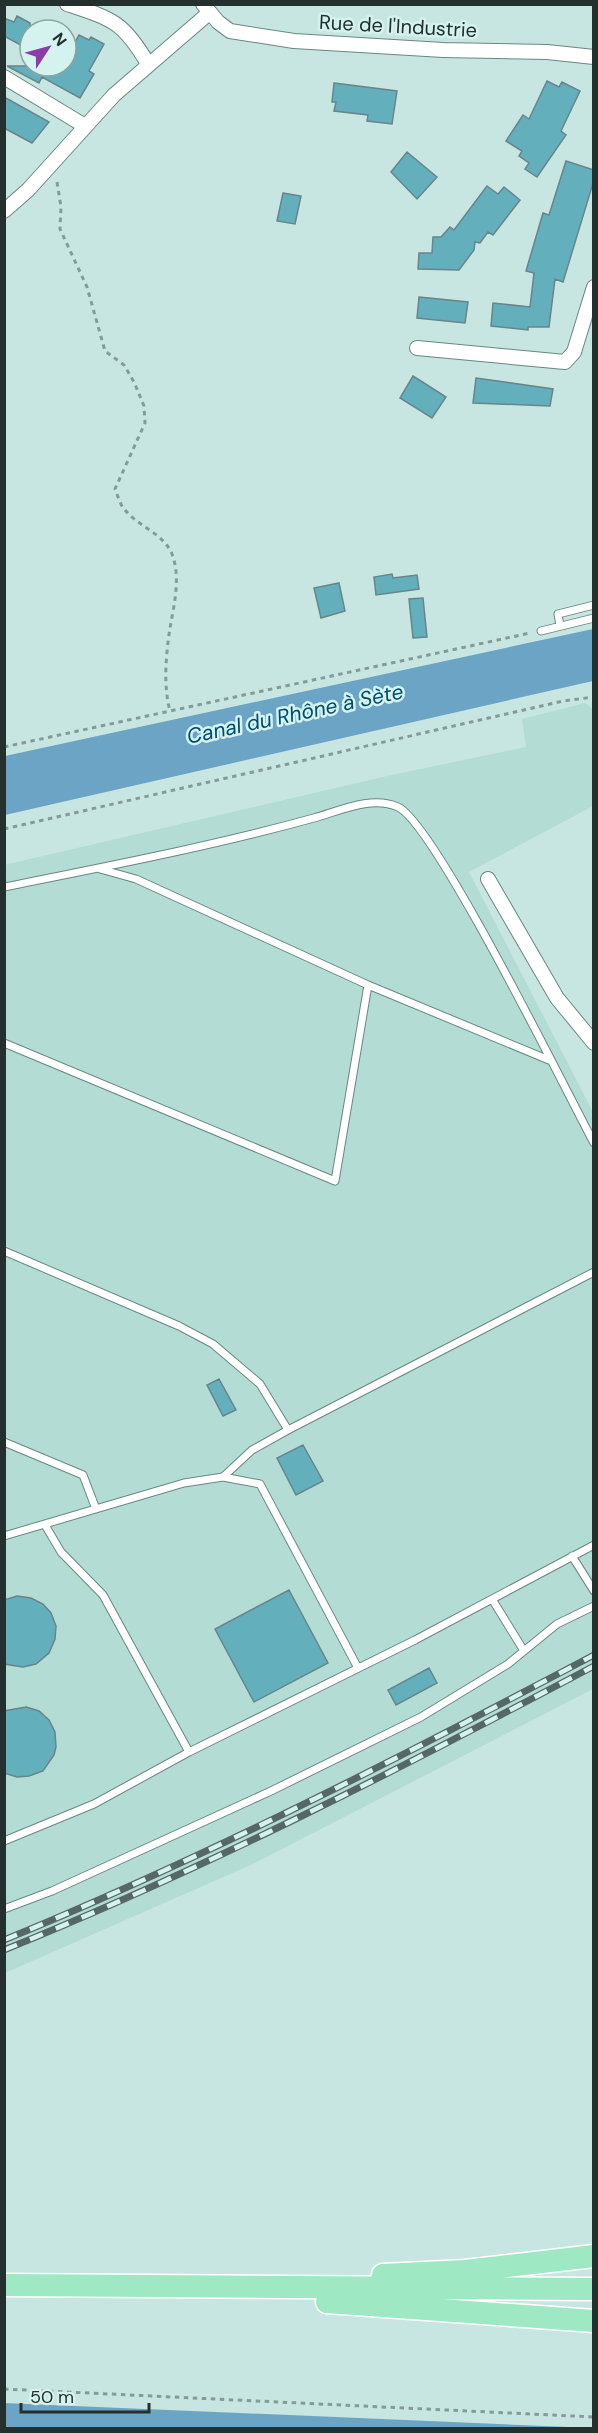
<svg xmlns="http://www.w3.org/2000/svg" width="598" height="2433" font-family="'DM Sans',sans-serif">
  <rect width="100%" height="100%" fill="#c7e6e1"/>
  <path fill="#b3dcd5" d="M585,703L593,709V806L469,872L593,1112V1689L253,1864L5,1973L4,865L387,776L526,747L522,719Z"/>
  <path fill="#6ca4c6" d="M593,629V681L5,815V756Z
    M4,2403L593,2428H594H5Z"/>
  <path fill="#63afbc" stroke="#68858b" stroke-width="1.5" d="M17,16L30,23V50L4,36V18L14,22Z
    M79,35L89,40L91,37L104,44L89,71L94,74L80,98L42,77L39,83L7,66H66V49L70,51Z
    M547,81L559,87L562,82L580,91L561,131L566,135L537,177L525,169L529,163L519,156L522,151L506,141L523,115L529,119Z
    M334,83L397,91L392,124L367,121L368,115L334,111L336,102H332Z
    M4,97L49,122L32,143L4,128Z
    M407,152L437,177L417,199L391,172Z
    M566,161L594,170V180L563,282L555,279L549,327H528V330L491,326L493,303L530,307L534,273L526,271L543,213L549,215Z
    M487,186L498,194L504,187L520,200L493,235L488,232L480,243L475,242L474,250L459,270L418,269L419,253H432L433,237H441L450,227L454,230Z
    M283,193L301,196L295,224L277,221Z
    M419,297L468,302L465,323L417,318Z
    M413,376L446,397L432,418L400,398Z
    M476,378L553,389L550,406L473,403Z
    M392,574L393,578L417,575L419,589L376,595L374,577Z
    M339,583L345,611L321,618L314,588Z
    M423,598L427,637L413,638L409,599Z
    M219,1379L236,1410L223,1416L207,1385Z
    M303,1445L323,1481L296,1495L277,1458Z
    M289,1590L328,1663L254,1702L215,1629Z
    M17,1596L31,1598L43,1604L51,1613L56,1626L55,1639L49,1653L36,1664L23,1667L4,1664V1600Z
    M429,1668L437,1683L396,1705L388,1690Z
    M26,1707L39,1711L49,1720L55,1732L56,1747L54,1755L43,1771L29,1776L17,1777L4,1773V1711Z"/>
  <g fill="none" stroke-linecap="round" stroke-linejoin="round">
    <defs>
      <path id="service" d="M560,626L558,614L594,605
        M541,631L594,618
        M100,869L136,879L368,985L549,1060
        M4,887C108,866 212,846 314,818C339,811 372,795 398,807C435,824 566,1091 594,1143
        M4,1043L335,1181L368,985
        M4,1251L179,1326L213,1344L260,1384L288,1430L252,1450L223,1477
        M288,1430L594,1272
        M4,1442L83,1475L96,1509
        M45,1525L61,1552L103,1595L189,1752
        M4,1536L184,1483L223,1477L260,1484L358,1668
        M572,1556L594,1591
        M492,1599L524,1651
        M4,1841L94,1804L189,1752L415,1640L594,1545
        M4,1909L52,1891L271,1791L421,1717L508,1664L557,1624L594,1606"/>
      <path id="minor" d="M67,4C112,19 123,21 148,64
        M203,4L218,22L230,31L294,41L443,50L547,52L594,57
        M4,77L85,126
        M4,211L28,190L114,95L209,13
        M594,287L589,303L594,305
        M417,348L565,362L574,352L589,303
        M488,879L557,998L594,1043"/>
      <path id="primary" d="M383,2275L465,2271L594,2256
        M4,2285L594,2289
        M327,2302L594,2321"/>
    </defs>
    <use href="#service" stroke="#6a8782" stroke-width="9"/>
    <use href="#minor" stroke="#6a8782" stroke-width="16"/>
    <use href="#primary" stroke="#fff" stroke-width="25"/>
    <path stroke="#849c98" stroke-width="3" stroke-dasharray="4.5 4.5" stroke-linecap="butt" d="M57,182L61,207L60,229L87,287L105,351L124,365L134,382L144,406L145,423L115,489C118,496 120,505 125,510C139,527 163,533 172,554C181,577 174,605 170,628C166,654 163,685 170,711
      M4,747L530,633
      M4,829L563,701L594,697
      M4,2389L594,2417"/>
    <use href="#service" stroke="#fff" stroke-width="7"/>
    <use href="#minor" stroke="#fff" stroke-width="14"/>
    <use href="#primary" stroke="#9ee8c3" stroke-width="22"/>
    <defs>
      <path id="rail" d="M4,1940C207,1857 401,1757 594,1655
        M4,1950C207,1868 401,1768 594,1666"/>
    </defs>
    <use href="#rail" stroke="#566865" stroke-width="7"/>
    <use href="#rail" stroke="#d4f3ee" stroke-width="4.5" stroke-dasharray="14" stroke-linecap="butt"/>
  </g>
  <g text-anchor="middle" stroke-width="5" stroke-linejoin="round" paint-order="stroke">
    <g font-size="20" fill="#23302e" stroke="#d4f3ee">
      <text transform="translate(398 26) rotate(3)" y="7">Rue de l'Industrie</text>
    </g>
    <g font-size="21" font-style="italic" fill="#004b6d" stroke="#d4f3ee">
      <text transform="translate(295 714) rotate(-12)" y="7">Canal du Rhône à Sète</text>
    </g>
  </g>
  <rect width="598" height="2433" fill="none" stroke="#23302e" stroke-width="12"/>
  <g transform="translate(48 48) rotate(54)"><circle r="28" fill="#d4f3ee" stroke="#8da5a1" stroke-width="1.5"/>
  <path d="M0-4.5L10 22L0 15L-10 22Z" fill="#8a3cac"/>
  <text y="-9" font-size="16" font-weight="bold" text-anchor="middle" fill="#23302e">N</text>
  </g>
  <path d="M21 2403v9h128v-9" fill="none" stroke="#23302e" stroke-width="3"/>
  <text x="30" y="2403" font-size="18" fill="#23302e" stroke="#d4f3ee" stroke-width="4.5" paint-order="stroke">50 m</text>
</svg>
